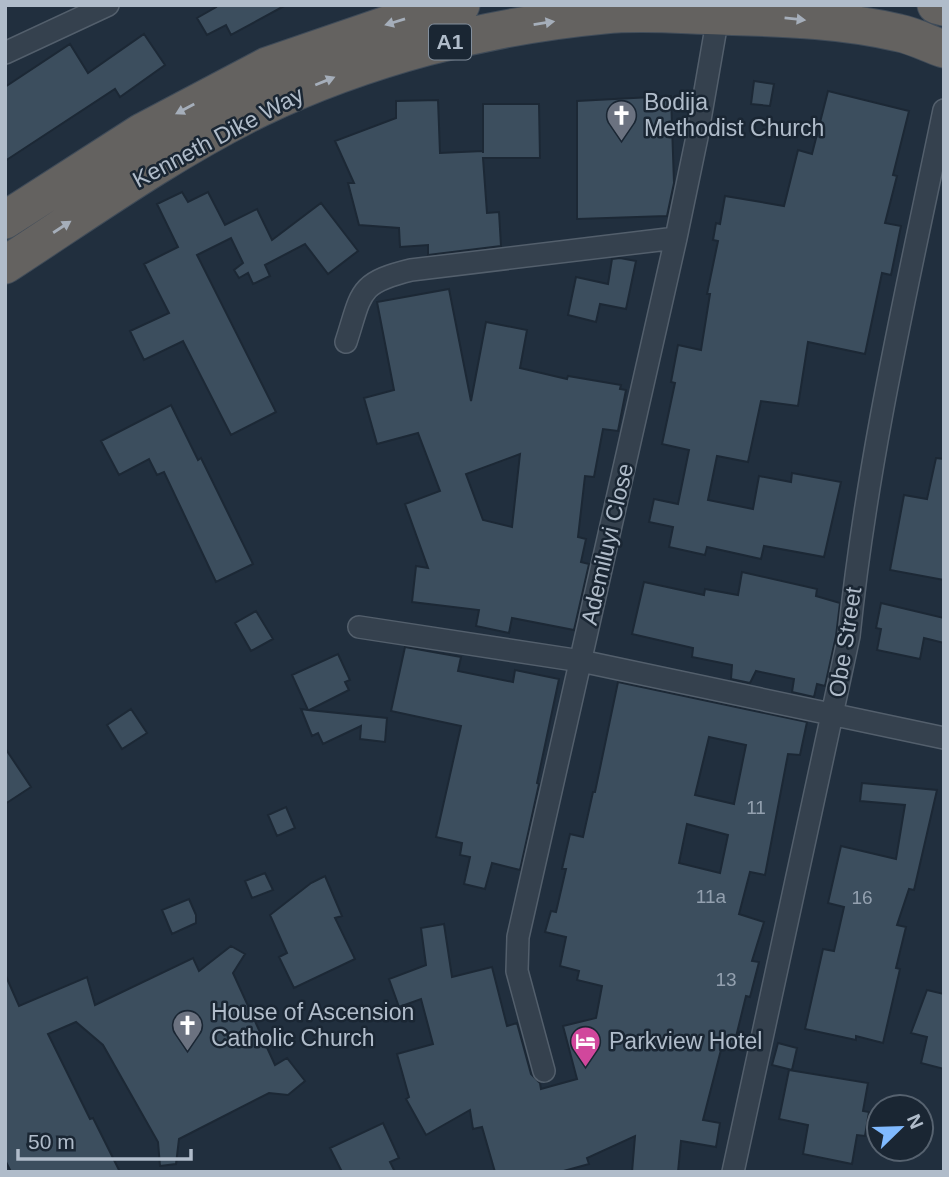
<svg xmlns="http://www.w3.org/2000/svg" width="949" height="1177" font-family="Arial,sans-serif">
  <rect width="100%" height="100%" fill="#212f3e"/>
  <path fill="#3c4e5e" stroke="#1c2835" stroke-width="2" fill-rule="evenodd" d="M215,5H286L231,35L226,25L207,35L197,18L216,7Z
    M144,34L165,65L120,97L115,89L5,161V87L70,44L88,73Z
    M754,81L774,84L770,106L751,104Z
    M828,91L909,111L893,175L897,176L885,223L901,226L891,275L882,273L865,354L808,342L798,406L761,401L748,462L717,456L708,500L753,509L759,476L791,482L792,473L841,482L824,557L764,546L761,559L707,547L705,555L669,547L673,527L649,522L654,499L678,504L689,450L662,444L675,383L671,382L678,345L701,350L710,294H707L718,241L713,240L716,223L720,224L725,196L784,206L798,150L812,154Z
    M671,96L674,183L667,216L577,219V101Z
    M438,100L440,153L483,151V153V104H539L540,158H483L487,213L499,212L501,246L428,255V245L400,247L399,228L359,225L348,183H354L335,141L396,118V101Z
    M182,192L188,202L208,192L225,225L257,209L272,240L321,203L358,251L328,274L305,244L265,265L270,276L253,284L248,273L239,278L234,270L243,263L231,238L197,255L276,412L231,435L183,341L144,360L130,331L169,313L144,264L178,247L157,204Z
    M620,258L636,261L626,309L600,304L596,322L568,315L576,277L608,284L612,259Z
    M449,289L471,401L486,322L527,330L520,368L567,379L568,376L621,385L620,389L626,390L618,431L603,429L594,477L585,476L578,537L586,539L581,562L589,564L574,630L512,618L509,633L476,626L479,610L412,602L416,566L428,568L405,504L440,491L418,433L377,444L364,398L394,390L377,302ZM520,454L512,527L483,520L466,474Z
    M171,405L198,460L201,458L253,564L216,582L164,472L157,475L149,459L119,475L101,441Z
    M936,458L944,459V580L890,570L904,495L927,499Z
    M742,572L817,589L816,596L840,603L836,636L825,686L817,684L814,697L792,692L794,679L756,671L750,683L731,679L732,665L692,657L693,648L632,634L644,582L704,595L705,589L738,595Z
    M881,603L944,618V643L924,638L920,659L877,650L881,629L876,628Z
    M256,611L273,639L251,651L235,623Z
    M405,647L461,657L458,671L513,682L515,670L559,679L537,783L539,784L520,870L492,863L485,889L464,884L470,857L460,855L462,843L436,837L461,726L391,711Z
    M338,654L350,680L345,682L349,690L309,710L387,718L385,742L360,739L361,726L323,744L318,733L312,736L301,709L308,710L292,675Z
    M618,682L807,722L800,755L788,754L765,875L750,872L739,914L764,922L752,961L759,962L750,997L746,996L734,1045L723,1042L703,1120L720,1123L716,1147L681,1141L678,1172H632L635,1136L587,1158L589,1164L560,1172H495L482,1127L473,1129L470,1110L426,1135L406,1099L409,1097L397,1054L433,1044L421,999L399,1007L389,979L426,965L421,928L444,924L452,977L492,967L507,1026L517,1023L531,1074L540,1083L541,1089L577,1079L563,1026L596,1018L602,986L577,980L579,971L560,966L566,937L545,932L551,911L556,912L566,869H562L570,834L583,837L593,792H595ZM709,737L746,745L734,804L695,795ZM687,824L728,835L720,873L679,863Z
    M131,709L147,733L122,749L107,725Z
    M5,748L31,787L5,804Z
    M862,783L937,790L914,890L909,889L897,925L906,927L896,968L900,969L883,1043L856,1036V1040L805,1029L823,949L834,951L844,907L828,903L841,846L896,859L905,805L860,801Z
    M286,807L295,828L277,836L268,815Z
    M265,873L273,890L252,898L245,881Z
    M325,876L342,916L335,918L355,959L294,988L279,957L287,953L270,915L311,883Z
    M189,899L196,915V923L172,934L162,910Z
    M231,946L245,954L233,973L275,1065L287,1058L305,1081L288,1095L269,1093L179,1139L176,1164L160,1166L158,1142L103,1045L76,1022L48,1034L90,1119L93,1118L120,1172H11L5,1160V974L19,1006L87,977L95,1005L193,958L199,971Z
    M927,990L944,994V1069L921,1063L927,1037L911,1033Z
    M778,1043L797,1048L792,1070L772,1065Z
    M789,1070L868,1083L863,1111L869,1112L865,1136L857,1135L852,1164L803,1154L808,1125L779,1119Z
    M383,1123L399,1158L390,1162L395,1172H342L330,1148Z"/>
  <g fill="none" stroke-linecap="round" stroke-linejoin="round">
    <defs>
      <path id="minor" d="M5,53L108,5
        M346,342C362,293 357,283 411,270L676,238
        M359,627L581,661L944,738
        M544,1071L517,971L518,937L676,238L697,137L718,16L722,7
        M733,1172L849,636C867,459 908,284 944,110"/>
      <path id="trunk" d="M936,5L944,7
        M5,220L142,132L267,66L401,20L461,5
        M5,265C88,211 169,153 258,109C364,58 486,26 604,15C643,11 681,15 720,16C780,18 840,19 899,33C914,36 929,44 944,49"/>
    </defs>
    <use href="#minor" stroke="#535f6c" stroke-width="24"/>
    <use href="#trunk" stroke="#404c59" stroke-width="39"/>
    <use href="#minor" stroke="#35414e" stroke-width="21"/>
    <use href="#trunk" stroke="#646260" stroke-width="37"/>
  </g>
  <defs><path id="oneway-solid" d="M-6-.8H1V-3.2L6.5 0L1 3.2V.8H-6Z" transform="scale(1.75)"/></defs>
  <g fill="#a5aeba">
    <use href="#oneway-solid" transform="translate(795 19) rotate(6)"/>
    <use href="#oneway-solid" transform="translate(395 22) rotate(163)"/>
    <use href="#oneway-solid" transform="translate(544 23) rotate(-9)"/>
    <use href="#oneway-solid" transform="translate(325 81) rotate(-22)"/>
    <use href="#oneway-solid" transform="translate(185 109) rotate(152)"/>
    <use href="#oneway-solid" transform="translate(62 227) rotate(-33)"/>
  </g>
  <defs>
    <symbol id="church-pin" viewBox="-11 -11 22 30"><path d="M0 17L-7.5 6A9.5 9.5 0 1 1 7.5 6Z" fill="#6b7280" stroke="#1a2633"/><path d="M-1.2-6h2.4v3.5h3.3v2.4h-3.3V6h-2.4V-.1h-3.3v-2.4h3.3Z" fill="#fff"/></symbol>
    <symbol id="hotel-pin" viewBox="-11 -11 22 30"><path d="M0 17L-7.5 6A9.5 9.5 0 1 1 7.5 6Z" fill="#d1479c" stroke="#1a2633"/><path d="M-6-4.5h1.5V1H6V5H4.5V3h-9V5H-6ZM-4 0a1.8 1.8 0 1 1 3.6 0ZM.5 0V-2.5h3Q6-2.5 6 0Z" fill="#fff"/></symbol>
  </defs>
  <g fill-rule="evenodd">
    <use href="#church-pin" x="604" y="98" width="35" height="47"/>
    <use href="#church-pin" x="170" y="1008" width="35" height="47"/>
    <use href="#hotel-pin" x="568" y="1024" width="35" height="47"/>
  </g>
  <g text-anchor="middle" stroke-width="5" stroke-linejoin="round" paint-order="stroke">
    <g font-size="19" fill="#93a0af">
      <text x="756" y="814">11</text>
      <text x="711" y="903">11a</text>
      <text x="862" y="904">16</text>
      <text x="726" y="986">13</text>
    </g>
    <rect fill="#1a2633" stroke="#838f9d" stroke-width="2" x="429" y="24.5" width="42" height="35" rx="5"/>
    <g font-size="21" font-weight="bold" fill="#b0bcca">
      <text x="450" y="49">A1</text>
    </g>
    <g font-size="23" fill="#b0bcca" stroke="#1a2633" text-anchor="start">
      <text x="644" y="110">Bodija<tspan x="644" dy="26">Methodist Church</tspan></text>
      <text x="211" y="1020">House of Ascension<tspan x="211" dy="26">Catholic Church</tspan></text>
      <text x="609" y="1049">Parkview Hotel</text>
    </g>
    <g font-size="23" fill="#b0bcca" stroke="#1a2633">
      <text transform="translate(218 137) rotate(-28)" y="8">Kenneth Dike Way</text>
      <text transform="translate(607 544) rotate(-77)" y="8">Ademiluyi Close</text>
      <text transform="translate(845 642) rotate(-81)" y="8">Obe Street</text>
    </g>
  </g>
  <rect width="949" height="1177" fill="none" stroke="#b0bcca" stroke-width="14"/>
  <g transform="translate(900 1128) rotate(67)"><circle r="33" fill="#1a2633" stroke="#56626f" stroke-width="2"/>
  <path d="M0-5L12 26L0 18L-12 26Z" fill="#80baff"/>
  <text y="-10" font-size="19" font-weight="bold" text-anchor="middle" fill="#b0bcca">N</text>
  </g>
  <path d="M18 1149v10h173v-10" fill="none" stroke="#b0bcca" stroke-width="3.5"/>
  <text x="28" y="1149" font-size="21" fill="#b0bcca" stroke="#1a2633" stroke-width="5" paint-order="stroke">50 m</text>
</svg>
